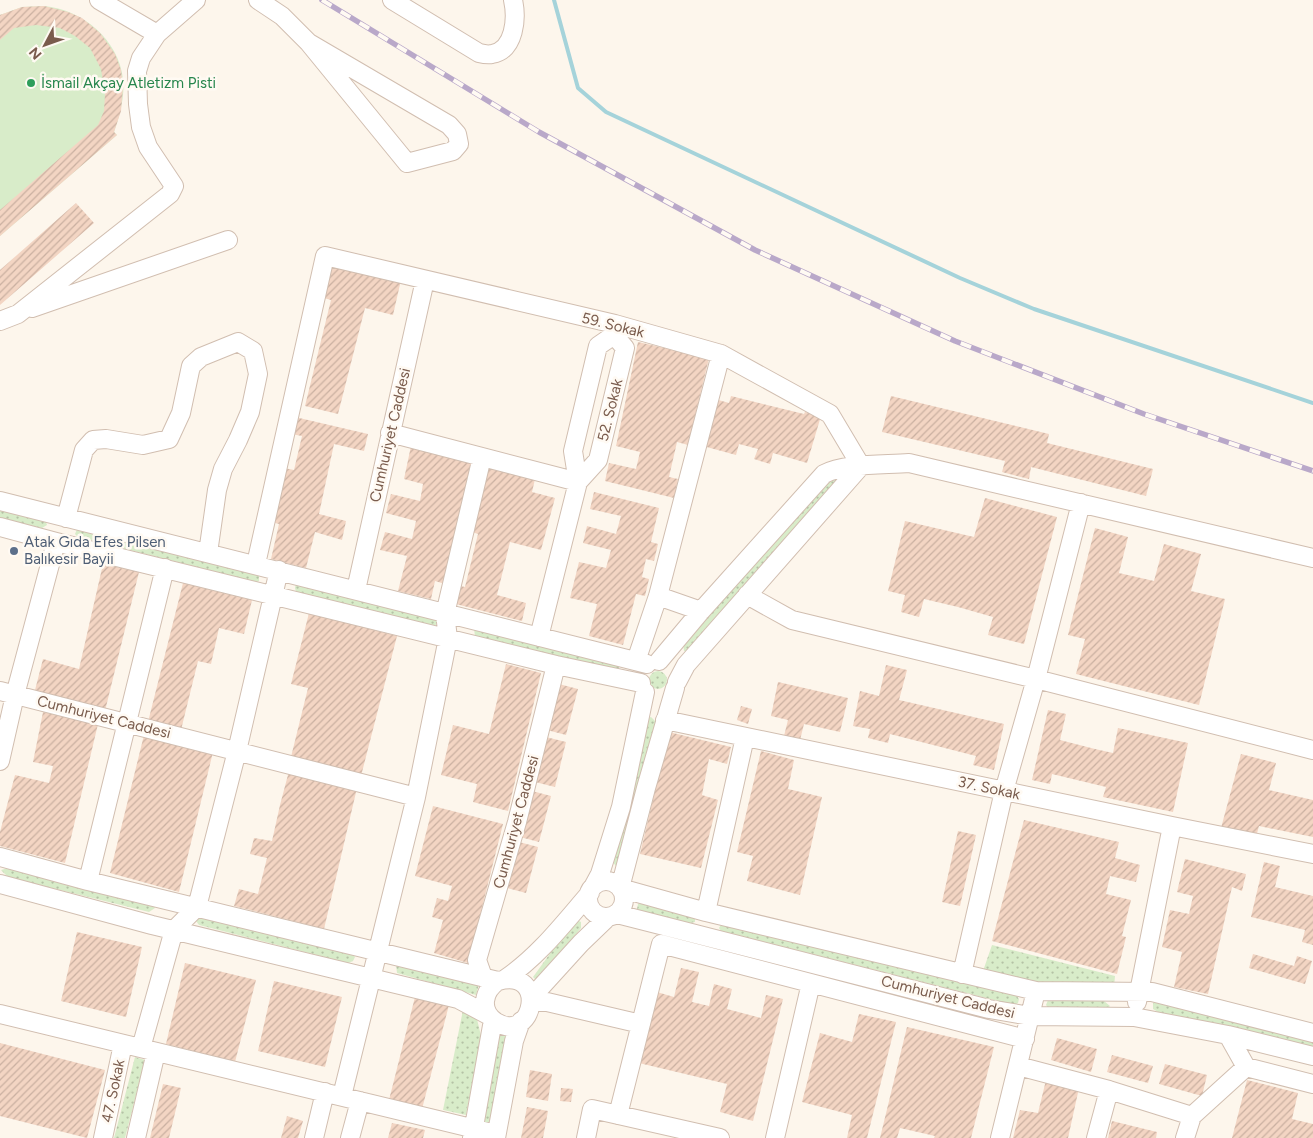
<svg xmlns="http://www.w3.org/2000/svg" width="1313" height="1138" font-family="Figtree,sans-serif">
  <defs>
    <pattern id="grass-dots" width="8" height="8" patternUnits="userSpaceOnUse" patternTransform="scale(1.25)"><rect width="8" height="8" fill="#d8ecc9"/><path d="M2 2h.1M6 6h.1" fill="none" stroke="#b4c2a5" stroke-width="1.8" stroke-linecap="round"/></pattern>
    <pattern id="building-hatch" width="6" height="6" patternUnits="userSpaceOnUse" patternTransform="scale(1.25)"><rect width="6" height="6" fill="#f3d5c3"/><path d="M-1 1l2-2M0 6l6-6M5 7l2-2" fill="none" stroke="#cab0a1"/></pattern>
  </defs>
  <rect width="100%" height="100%" fill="#fdf6ec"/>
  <path fill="url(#grass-dots)" d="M832,476L840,480L688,652L684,651L683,642Z
    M0,508L45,519L47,525L42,528L0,518Z
    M78,527L259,575V581L257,582L78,537L75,534Z
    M296,583L435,617L437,621L435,627L296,592L295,588Z
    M474,629L619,665V670L617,672L475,636Z
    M649 680a9 9 0 1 1 18 0a9 9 0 1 1-18 0Z
    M651,717L655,721L656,724L619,865L616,866L611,860L648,718Z
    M8,868L152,901L155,908L149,912L8,877L1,870Z
    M641,901L695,918V922L690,923L640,911L637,909L638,904Z
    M200,914L351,952L355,957L353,961L348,963L199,925L196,921Z
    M575,919L581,922V928L539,979L536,980L533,977Z
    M722,923L1016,995L1019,999L1018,1003L1014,1005L721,931L719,928Z
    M992,945L1115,976L1114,987L1035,984L983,971Z
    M399,963L479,984L476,995L397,973L396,965Z
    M1048,1000L1104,1001L1110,1006L1105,1011L1049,1009L1046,1005Z
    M1158,1001L1313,1039V1048L1158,1012L1153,1009V1003Z
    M463,1010L477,1019L481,1036L466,1115L443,1110Z
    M500,1033L508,1034L492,1124L484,1123Z
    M135,1057L145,1060L125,1138H114Z"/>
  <path fill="#d8ecc9" d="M44,6C82,9 119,40 123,79C125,96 120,115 114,132L117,135L0,236V15L22,7Z"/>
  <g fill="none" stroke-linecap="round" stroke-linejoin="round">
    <path stroke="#a5d3da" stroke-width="4" d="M554,0L578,88L606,112L960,278L1034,309L1313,403"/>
  </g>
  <path fill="url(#building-hatch)" d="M44,6L68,12L82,18L100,33L115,54L121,70L123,87L121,111L114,132L117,135L0,236V210L98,125L104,111L105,94L101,69L90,48L75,36L60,28L36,25L14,28L0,40V15L22,7Z
    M76,203L94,223L0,305V270Z
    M329,262L401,280L393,315L365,308L338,414L305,406L331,300L320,297Z
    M638,342L709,358L688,445L677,442L669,477L678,479L674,498L605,481L609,463L636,469L640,452L616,446Z
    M731,396L804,414L805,412L821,416L807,463L773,453L770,464L754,459L758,449L739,444L736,455L703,446L715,399L729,403Z
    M891,396L1049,434L1047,443L1153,469L1146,496L1031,467L1029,479L1002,472L1005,461L882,432Z
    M295,417L368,434L364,451L334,444L319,514L346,521L342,540L315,532L306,568L271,559L279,524L271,522L284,468L294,470L302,436L291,434Z
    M411,446L476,461L445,584L435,581L431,599L398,591L407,556L380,550L385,532L412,539L416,521L386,513L391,494L420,501L423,484L404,479Z
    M486,463L536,475L532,492L555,498L541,550L510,542L497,595L526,603L522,621L452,603L456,585L465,587L478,534L469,531Z
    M594,492L659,508L651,542L658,544L654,561L646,559L642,577L649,579L645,596L636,594L623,645L589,636L597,604L570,598L579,562L606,568L611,550L583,543L587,526L616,534L621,516L590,509Z
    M985,498L1057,517L1024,644L988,635L993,617L958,607L924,599L919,617L901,612L905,595L888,591L905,521L974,537Z
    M1095,528L1128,537L1119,573L1154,581L1164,544L1201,554L1191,591L1225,599L1199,705L1076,674L1085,639L1068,635Z
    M103,564L139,572L105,711L34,694L43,659L79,669Z
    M183,583L252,600L244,634L219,628L211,664L198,661L181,730L148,722Z
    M309,613L397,636L361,776L291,757L308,688L291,684Z
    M506,664L541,673L508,811L473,802L477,784L441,775L453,725L489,734Z
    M886,665L907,670L899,700L1004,724L994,770L973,765L976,756L890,734L888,743L868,738L870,729L853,726L860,691L879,696Z
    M778,682L848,698L840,732L804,724L800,740L784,736L788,720L771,716Z
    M559,684L578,689L566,735L547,730Z
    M741,706L752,709L748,724L737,720Z
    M1048,710L1066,714L1060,740L1095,749L1113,753L1118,728L1188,743L1173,812L1103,797L1106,787L1052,774L1050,784L1032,780Z
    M43,712L98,724L65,863L0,846V832L15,775L49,783L53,766L33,762Z
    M669,732L731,747L727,764L709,759L702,795L718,800L701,868L640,854Z
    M144,735L213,752L179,892L110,873Z
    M546,737L566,742L555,787L535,782Z
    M761,751L794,760L788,789L822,797L800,895L747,881L753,856L737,852Z
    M1241,754L1276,763L1269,790L1313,800V837L1259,826L1256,837L1221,828Z
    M289,771L357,788L324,929L234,906L239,889L258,894L267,858L250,854L254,838L272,841L280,805Z
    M532,791L551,796L539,842L520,837Z
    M433,806L503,824L468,963L434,953L443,920L432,917L437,898L448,901L452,886L415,876Z
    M1024,820L1119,842L1115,858L1140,865L1136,882L1110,876L1106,894L1131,900L1122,936L1126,937L1117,974L992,941Z
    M958,831L976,835L960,906L942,902Z
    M519,842L538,847L526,893L507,888Z
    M1185,859L1246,874L1242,891L1232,887L1208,994L1174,987L1182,952L1162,947L1170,910L1189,914L1193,896L1177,892Z
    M1264,862L1280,866L1275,887L1313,896V945L1302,942L1305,930L1251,917Z
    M77,932L142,947L126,1017L61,1001Z
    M1253,954L1294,966L1297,956L1312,961L1305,984L1249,968Z
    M185,963L256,980L235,1062L166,1044Z
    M681,968L699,972L692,1002L709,1006L714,984L732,989L727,1009L761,1018L766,995L783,999L753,1121L720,1112L727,1084L639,1063L657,992L674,997Z
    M274,981L342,997L325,1067L258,1051Z
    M415,997L449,1005L422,1109L389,1100Z
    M859,1014L896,1022L867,1138H847L852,1115L802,1102L820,1033L852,1042Z
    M907,1027L994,1047L971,1138H934L935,1136L900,1128L897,1138H880Z
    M1057,1038L1097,1049L1091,1072L1051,1060Z
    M0,1043L105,1070L87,1138L0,1116Z
    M1112,1055L1153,1066L1148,1083L1107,1072Z
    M1165,1064L1207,1075L1202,1096L1159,1084Z
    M530,1070L552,1074L548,1101L526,1097Z
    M1046,1080L1079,1088L1068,1138H1013L1020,1110L1038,1113Z
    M1247,1080L1298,1093L1292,1119L1313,1124V1138H1232Z
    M163,1084L181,1088L169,1138H150Z
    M561,1088L573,1089L571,1102L560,1101Z
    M527,1107L548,1111L543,1138H521Z
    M287,1116L303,1121L298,1138H281Z
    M1112,1121L1157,1132L1156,1138H1108Z
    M392,1123L425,1130L423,1138H388Z"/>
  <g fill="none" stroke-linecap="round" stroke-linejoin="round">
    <defs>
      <path id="minor" d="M99,0L157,34
        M258,0L282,16L309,43L407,163L453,151L459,144L457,134L449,125L309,43
        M392,0L479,53C483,54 488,55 492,54C515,50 517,18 513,0
        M32,308L228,240
        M0,321L18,314L170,194L174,186L148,147L141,127L138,104L137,71L141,58L157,34L196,0
        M390,433L578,482L573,451L598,346L614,335
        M0,501L647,664
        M66,518L84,450L93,440L106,439L143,445L169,439L181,413L191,366L201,357L238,342L253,351L258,374L250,412L238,440L223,469L217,490L208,553
        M0,527L56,542L556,665L641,683
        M256,564L325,256L615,324L721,354L830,414L861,466
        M356,590L425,280
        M747,595L792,620L1036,679L1313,750
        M658,596L701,611
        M539,637L578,482L598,460L625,348L614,335L615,325
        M636,661L658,596L721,354
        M659,661L701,611L824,474C844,463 885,465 909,463L1313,558
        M677,682L686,665L861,466
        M675,688L646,788L620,888L706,912L1036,991L1152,992L1313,1033
        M0,691L416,797
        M665,720L1172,826L1313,854
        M0,761L15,695L56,542
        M0,857L88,881L498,981C549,967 534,1045 496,1022C479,1011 483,991 498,981
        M88,881L165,568
        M588 899a18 18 0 1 1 36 0a18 18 0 1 1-36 0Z
        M0,884L152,925L458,999L488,1015
        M593,887L600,874L621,807L645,692
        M706,912L745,737
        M617,914L989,1009L1030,1016L1134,1017L1228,1035L1313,1056
        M962,974L1004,791L1036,679L1081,503
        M483,977L477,960L517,822L556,665
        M505,979C539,956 564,923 590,893
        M531,998L581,943L607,918
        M531,1002H547L641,1024
        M1137,1002L1172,826
        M0,1014L496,1134
        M1228,1035L1246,1067L1313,1084
        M141,1048L174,930L197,907L237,751L279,570
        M1018,1066L1109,1090L1192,1116
        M342,1096L416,797L448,638L445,614L482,457
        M618,1115L661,944L1025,1039
        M103,1138L123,1044
        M136,1138L156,1052
        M314,1138L325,1092
        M350,1138L360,1101
        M472,1138L493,1020
        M496,1138L514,1041L521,1021
        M586,1138L592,1109L720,1138
        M775,1138L811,983
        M1000,1138L1036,991
        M1096,1138L1109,1090
        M1185,1138L1192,1116L1246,1067"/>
    </defs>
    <use href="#minor" stroke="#d1beb0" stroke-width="20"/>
    <use href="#minor" stroke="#fff" stroke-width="18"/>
    <defs>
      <path id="rail" d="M322,0L539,132L755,250L955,341L1144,414L1313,471"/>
    </defs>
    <use href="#rail" stroke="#b9a8c9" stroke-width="5.5"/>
    <use href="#rail" stroke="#fffaf3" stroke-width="4" stroke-dasharray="11" stroke-linecap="butt"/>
  </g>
  <circle fill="#2e9e5b" stroke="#fffaf3" stroke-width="2" cx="31" cy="83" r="5"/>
  <circle fill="#5c6f8a" stroke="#fffaf3" stroke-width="2" cx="14" cy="551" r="5"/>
  <g text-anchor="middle" stroke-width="5" stroke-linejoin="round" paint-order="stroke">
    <g font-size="15" fill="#27864d" stroke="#fffaf3" text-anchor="start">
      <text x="41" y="88">İsmail Akçay Atletizm Pisti</text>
    </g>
    <g font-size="15" fill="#7a5c4d" stroke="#fffaf3">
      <text transform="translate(613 325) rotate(14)" y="5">59. Sokak</text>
      <text transform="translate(610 410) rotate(-76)" y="5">52. Sokak</text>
      <text transform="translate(390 435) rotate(-77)" y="5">Cumhuriyet Caddesi</text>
      <text transform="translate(104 717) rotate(14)" y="5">Cumhuriyet Caddesi</text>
      <text transform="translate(989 788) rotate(12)" y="5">37. Sokak</text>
      <text transform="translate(516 822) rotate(-75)" y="5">Cumhuriyet Caddesi</text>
      <text transform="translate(948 997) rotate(14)" y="5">Cumhuriyet Caddesi</text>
      <text transform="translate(113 1091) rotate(-78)" y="5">47. Sokak</text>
    </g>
    <g font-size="15" fill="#4e5e75" stroke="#fffaf3" text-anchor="start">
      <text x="24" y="547">Atak Gıda Efes Pilsen<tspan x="24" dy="17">Balıkesir Bayii</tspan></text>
    </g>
  </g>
  <g transform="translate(45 45) rotate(229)" stroke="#fffaf3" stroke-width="4" paint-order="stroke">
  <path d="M0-4L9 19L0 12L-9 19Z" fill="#7a5c4d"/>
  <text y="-8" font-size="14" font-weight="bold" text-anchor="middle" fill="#7a5c4d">N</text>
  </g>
</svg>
